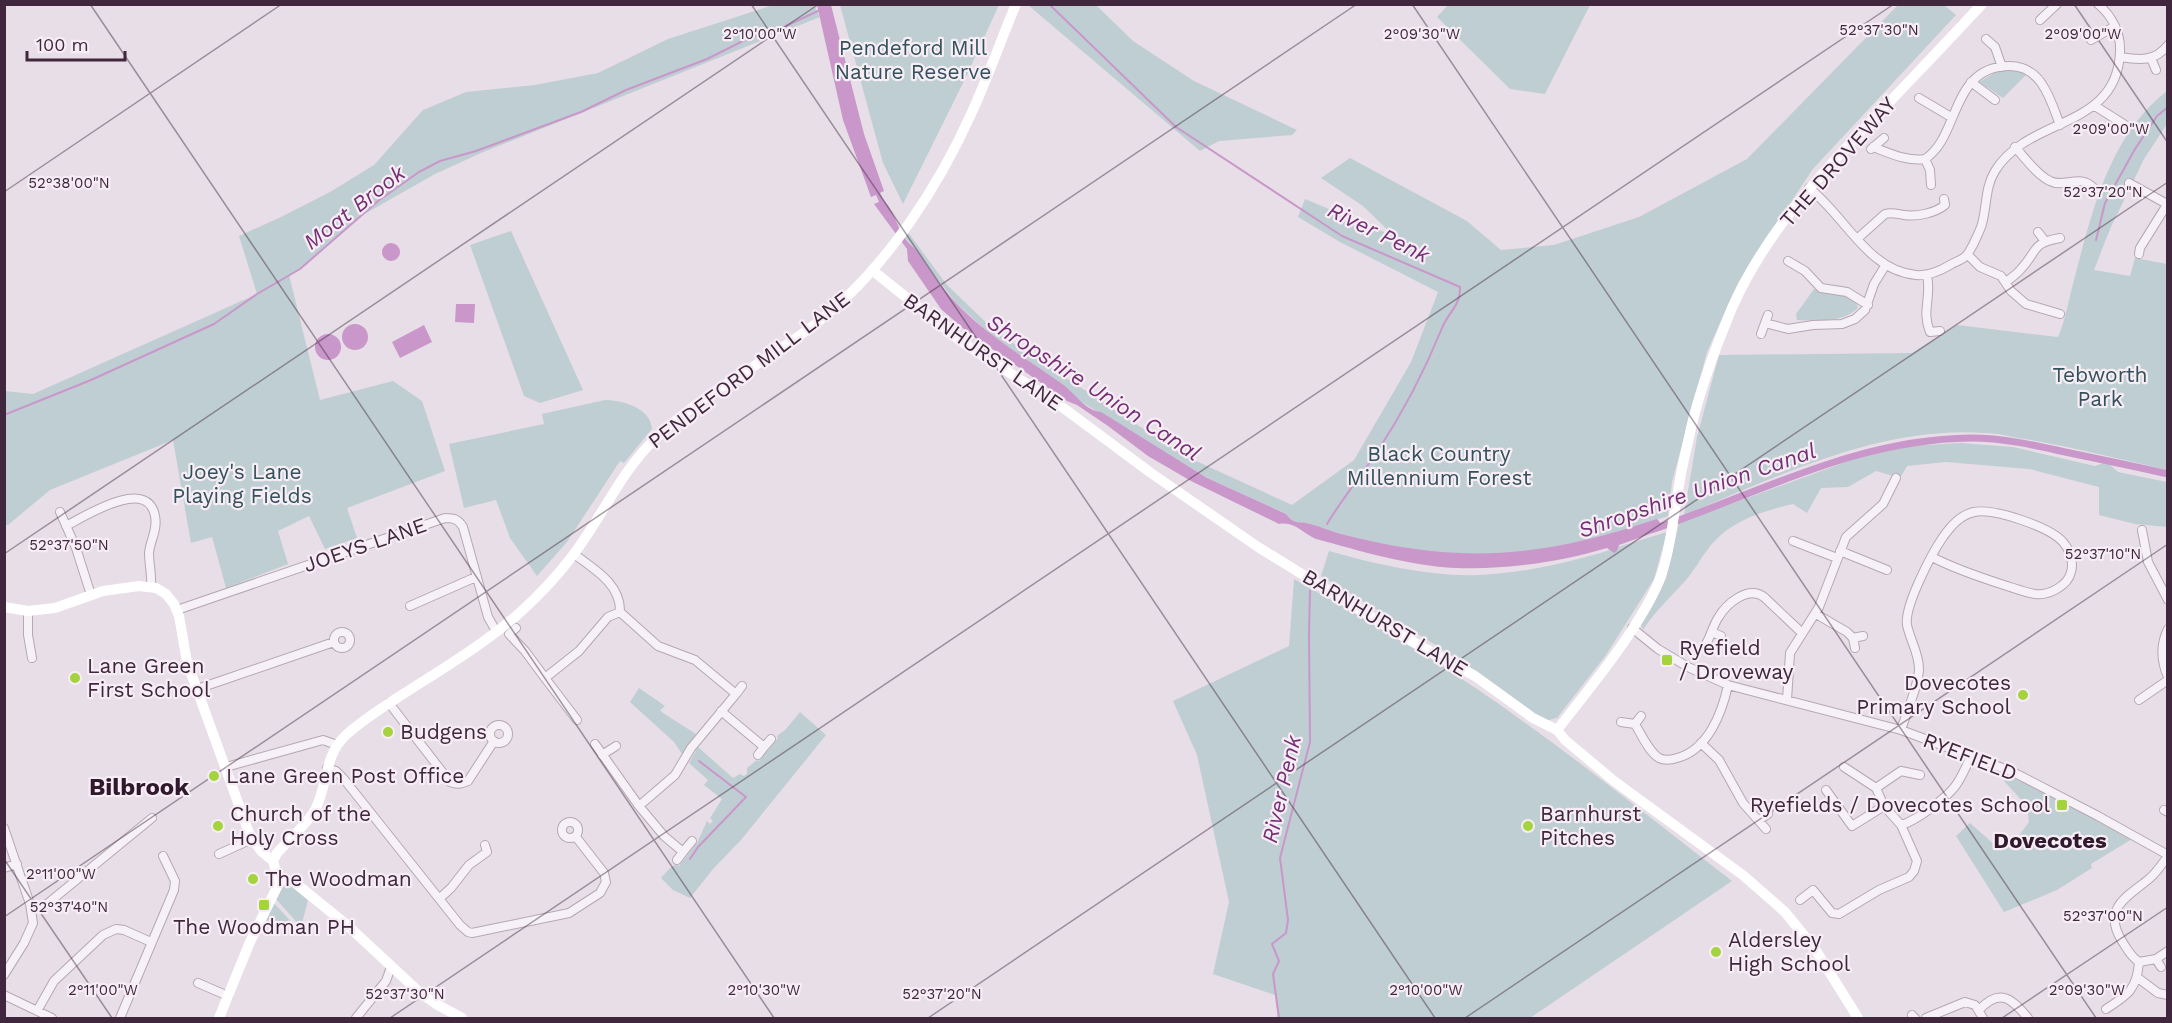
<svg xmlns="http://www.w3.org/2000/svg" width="2172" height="1023" font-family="'Work Sans',sans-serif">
  <rect width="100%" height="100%" fill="#e8dee7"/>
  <path fill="#bfced2" d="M773,5H814L820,17L481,153L435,174L361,216L300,269L289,275L320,400L393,381L422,401L445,471L347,508L357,538L325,549L309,516L278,531L288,564L226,588L212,537L191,543L173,440L50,490L8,525H5V391L33,394L257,294L239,236L281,217L330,192L374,165L423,110L466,92L535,85L598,73L668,39Z
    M840,5H999L965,79L903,204L883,163Z
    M1028,5H1096L1133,41L1194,81L1297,130L1292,135L1219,141L1200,151Z
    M1448,5V4L1590,5L1545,94L1510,89L1437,17Z
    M1898,5H1944L1956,15L1812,170L1738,283L1707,352L1672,482L1668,516C1595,540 1521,560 1444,554C1409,551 1374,543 1341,534C1329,531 1317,525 1306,523C1300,522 1303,524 1297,522C1292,521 1289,518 1286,514L1207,478L1080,401L1066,387L991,335L956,303L904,236L907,231L947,285L995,331L1183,455L1292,505L1354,460L1411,362L1438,292L1340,242L1298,217L1305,199L1394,236L1363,206L1321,178L1350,158L1467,221L1501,250L1554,245L1639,217L1747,159Z
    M2006,70L2023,72L2026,75L2003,98L1979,82L1994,73Z
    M2167,91V124L2144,159L2110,229L2094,270L2130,276L2135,258L2167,264V470C2120,459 2073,447 2025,439C2011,437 1998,433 1984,433C1879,426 1779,476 1684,515L1697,437L1719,355L1912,353L1957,325L2058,337C2066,319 2069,298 2074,280C2092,212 2109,136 2167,91Z
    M511,231L583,390L540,403L524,396L470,245Z
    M1814,289C1822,295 1829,292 1838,293C1844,294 1851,299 1856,302L1858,308C1842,323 1817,321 1797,320L1796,314Z
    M605,400C622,400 651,408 652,429L624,463L620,461L567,542L537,576L510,538L496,500L464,508L449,444L544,424L542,414Z
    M1961,443L2013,447L2095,466L2103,463L2109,464L2118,472L2167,482V527L2135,524L2099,515V487L2029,469L1946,462L1907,466L1900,478L1876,471L1848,487L1821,488L1807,513L1793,504C1760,512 1729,521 1708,549C1700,559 1694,571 1686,580C1671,597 1655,611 1643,630L1641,625L1666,579L1679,523L1865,455L1907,446Z
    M1667,532L1654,579L1606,655L1557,718L1544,721L1439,647L1321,576L1329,551C1375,564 1431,577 1479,575C1524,573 1567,563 1610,550L1617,551L1618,547Z
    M1294,579C1356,614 1418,649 1477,689C1565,749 1648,816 1732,881L1530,1018H1278L1275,995L1213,974L1229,902L1197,755L1173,701L1289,646Z
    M639,688L665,706L660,710L663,713L696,734L682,754L674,742L630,702Z
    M800,712L826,735L741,840L713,869L690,898L673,890L661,878L670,868L676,864L679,866L697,843L707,821L710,824L713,821L710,818L722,799L704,785L708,780L689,763L698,747L733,778L740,774L744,776L747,774V768L757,760L759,761L778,738L777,736L786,729Z
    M2007,775L2106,824L2132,839L2091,864L2092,868L2057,890L2004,912L1956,836L1970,823L1996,846L2018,837L2029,822L2027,806L2004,781Z
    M291,886L308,900L301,927L276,899L281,887Z
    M272,901L298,929L280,924L277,931L262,925Z"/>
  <path fill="#c997ca" d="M817,5H831L864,134L884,191L880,193C883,200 888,205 892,212C897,222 900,232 907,241C910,245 914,247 916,250C929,268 940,286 955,302C987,336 1028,359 1065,386C1077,396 1085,410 1101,412L1207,478L1286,514C1289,518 1292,521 1297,522C1301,523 1303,522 1306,523C1318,525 1329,531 1341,534C1460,565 1541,558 1657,519L1663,526L1661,530L1619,545L1617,551L1614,553L1607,548C1560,562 1506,570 1456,568C1409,566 1361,551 1316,539C1302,533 1295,521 1279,524L1191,481L1148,456L1108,426L1077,405L1067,401L965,330L941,309L908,261L907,249L874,204L879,202L876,195L871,197L843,120Z
    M382 252a9 9 0 1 1 18 0a9 9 0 1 1-18 0Z
    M456,304H475L474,323L455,322Z
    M342 337a13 13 0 1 1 26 0a13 13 0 1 1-26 0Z
    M424,325L432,342L400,358L392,342Z
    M315 347a13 13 0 1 1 26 0a13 13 0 1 1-26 0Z"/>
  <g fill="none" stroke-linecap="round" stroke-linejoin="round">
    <path stroke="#c997ca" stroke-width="2" d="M1049,4L1176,127L1342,236L1460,287C1461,305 1448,313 1442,328C1425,370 1402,414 1377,452C1361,476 1342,499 1327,524
      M2096,240L2105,203L2135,149L2157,116L2168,107
      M4,415L91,380L214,324L257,294L300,269L378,201L419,172L440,161L476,151L581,112L626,90L707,59L751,37L771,33L820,10
      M690,859L698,847L746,797L699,761
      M1279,1018L1273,974L1279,961L1272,944L1286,933L1288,920L1280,858L1310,742L1309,634L1310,591"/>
    <path stroke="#c997ca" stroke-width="7" d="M1654,529C1760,493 1856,439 1971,438C2003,438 2034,445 2065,452C2099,459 2133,466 2168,474"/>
    <defs>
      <path id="street" d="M2040,20L2057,4
        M1986,39L1995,47L2002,67
        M2091,40L2115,26
        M2120,57C2139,60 2155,62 2168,45
        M2151,58L2156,70
        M1971,82L1995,100
        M1919,98L1951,117
        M2095,106L2125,125
        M1873,147C1889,153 1908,162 1925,159
        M2015,147C2025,158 2037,175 2050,181C2065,189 2079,172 2095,189
        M1871,149L1884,138
        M1925,159C1960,137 1950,66 2010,66C2042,66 2051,101 2060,125
        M1925,159L1930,170L1931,185
        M2129,183L2167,204
        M1809,188C1845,216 1868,271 1916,275C1928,276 1940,271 1950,265C1955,262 1962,260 1966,256C1969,253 1971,248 1973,245C1976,238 1980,231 1982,224C1987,206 1985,187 1995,171C2028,116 2117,130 2120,52C2121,33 2112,16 2098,4
        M2038,232L2045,241
        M1857,239L1885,214C1892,212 1897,214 1904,215C1917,217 1935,213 1945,205L1944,199
        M2139,254L2140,248L2168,203
        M1968,255L1980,267L2001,276L2011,291L2026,304L2060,314
        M1788,261L1805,271L1821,288L1847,292L1868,305
        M1927,275C1932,298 1921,310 1930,332L1940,331
        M2006,282C2011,278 2017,274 2021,269C2038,251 2031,243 2060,238
        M1765,323L1788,329L1813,325L1842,324L1855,319L1865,310L1874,284L1885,266
        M1761,334L1768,315
        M60,512L76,548L91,595
        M66,526C85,516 148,476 155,516C158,529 150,541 149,553C149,564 152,575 151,586
        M2142,530L2148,562L2168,600
        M1793,541L1837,558
        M1840,551L1887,570
        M574,554C594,569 621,584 620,612L658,646L695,660L736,694L691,748L675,775L639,806L595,744
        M410,606L476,577
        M177,610L445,518C454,518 458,519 463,527L488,617L496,631
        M28,611V635L32,658
        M1816,614L1847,632L1853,638
        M516,628L509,634L525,651L545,678L579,651L608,617L620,612
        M1632,628L1658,649L1688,667L1728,685L1901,730L2013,772L2098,816L2168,855
        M2168,629C2160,645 2161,661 2168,677
        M334 640a8 8 0 1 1 16 0a8 8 0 1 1-16 0Z
        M1712,632L1721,636
        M1706,644C1711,635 1713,626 1718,618C1726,604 1748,585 1764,597L1802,633
        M1855,648L1853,638L1863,636
        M545,678L577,720
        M197,689L334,642
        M736,694L742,686
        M1787,700L1790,653L1819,607L1846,537L1883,504L1896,478
        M2139,700L2168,680
        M389,703L450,782C457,785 461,784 468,781L494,741
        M721,711L764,747L758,755
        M1621,722L1635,724L1641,716
        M1635,724C1641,734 1649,752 1659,758C1665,761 1671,760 1677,758C1708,750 1722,713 1728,685
        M490 734a9 9 0 1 1 18 0a9 9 0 1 1-18 0Z
        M1901,730C1906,714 1919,684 1919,669C1919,653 1910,640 1907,625C1904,606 1932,553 1943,537C1951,526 1960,515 1974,512C1994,508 2050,527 2063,542C2070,550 2074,562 2071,572C2068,586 2048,596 2035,594C2024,592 2014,588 2004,585C1979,577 1955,569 1932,557
        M1701,743L1719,760L1743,803L1766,829
        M764,747L771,739
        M602,755L616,746
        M226,767L323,740L337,745
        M327,768L336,771L343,778L460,925L468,932L472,933L569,913L600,893L606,882L604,873L576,837
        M1876,788L1901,771L1920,775
        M1826,790L1852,826L1884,806
        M639,806L664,836L683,852L692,841
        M2164,810L2168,812
        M1759,820L1768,814
        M562 830a8 8 0 1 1 16 0a8 8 0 1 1-16 0Z
        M1901,825C1916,821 1950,796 1958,782C1963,774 1967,765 1971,756
        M4,828L30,904L33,923L24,943L4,975
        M219,854L252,839
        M2168,856C2162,864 2157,872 2150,878C2129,896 2101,907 2122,941C2127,949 2131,957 2139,962L2156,959L2168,951
        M677,860L683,852
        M4,868L17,864
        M440,898L451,888L469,865L487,852L485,845
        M1800,900L1813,890L1832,913L1839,914L1879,890L1909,877L1914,871L1917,861L1901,825L1884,806L1876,788L1844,767
        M31,909L47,904L152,818
        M2156,959L2161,967
        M2138,978L2158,993L2168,995
        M198,983L228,996
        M4,995L52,1018
        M2106,1009C2128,995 2137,989 2139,962
        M1979,1010C2000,987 2012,999 2028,1018
        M37,1011L54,981L103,935L116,929L124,930L151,942
        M1912,1015L1915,1018
        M120,1018L174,890L175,881L163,856
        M356,1018L386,981L391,967
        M1926,1018L1965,1002L1975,1005L1983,1018"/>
    </defs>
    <use href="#street" stroke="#b6a7b4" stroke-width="10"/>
    <use href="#street" stroke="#f6f1f6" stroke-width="8"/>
    <path stroke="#fff" stroke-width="10" d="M872,270L962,342L1058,404L1151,473L1258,547L1404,637L1475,676L1533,718L1557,730L1565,740L1614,781L1744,876L1785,912L1815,949L1858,1018
      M4,607L28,611L55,608L103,591L139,586L156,588L166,594L174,604L179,616L187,662L249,833L261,851L273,861L279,883L250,942L219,1018
      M1557,730C1590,688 1633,636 1656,588C1668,562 1671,532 1676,504C1679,483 1683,462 1688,442C1697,396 1714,351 1732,308C1766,231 1824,170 1882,110C1915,75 1949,40 1982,4
      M273,861L277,853C289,840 306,825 315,810C328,785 324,756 345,736C361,721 379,710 397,698C437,672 480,647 516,616C542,593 566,567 585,538C608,504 625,468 655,439C705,390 771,361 824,317C887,266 939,186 972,112C988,77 1001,40 1016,4
      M278,878L294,882L347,925L418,991L436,1004L462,1018"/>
  </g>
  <path fill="none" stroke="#40273d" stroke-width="1.5" stroke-opacity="0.45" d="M90,4L774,1018M751,4L1435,1018M1412,4L2096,1018M2074,4L2168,143M4,192L282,4M4,554L819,4M4,859L112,1018M4,917L1357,4M390,1018L1894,4M928,1018L2168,182M1465,1018L2168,544M2002,1018L2168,907"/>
  <g fill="#a4d33d" stroke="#f6edf5" stroke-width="2">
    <rect x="1661" y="654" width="12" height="12" rx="3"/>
    <circle cx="75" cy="678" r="6"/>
    <circle cx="2023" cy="695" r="6"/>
    <circle cx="388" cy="732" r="6"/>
    <circle cx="214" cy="776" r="6"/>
    <rect x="2056" y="799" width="12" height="12" rx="3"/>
    <circle cx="218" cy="826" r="6"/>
    <circle cx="1528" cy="826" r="6"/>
    <circle cx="253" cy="879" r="6"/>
    <rect x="258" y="899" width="12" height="12" rx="3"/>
    <circle cx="1716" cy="952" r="6"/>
  </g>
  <g text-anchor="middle" stroke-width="4.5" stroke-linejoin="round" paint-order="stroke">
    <g font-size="21" fill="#33515c" stroke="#f6edf5">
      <text x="913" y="55">Pendeford Mill<tspan x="913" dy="24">Nature Reserve</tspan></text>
      <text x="2100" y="382">Tebworth<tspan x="2100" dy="24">Park</tspan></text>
      <text x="1439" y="461">Black Country<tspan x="1439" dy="24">Millennium Forest</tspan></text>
      <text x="242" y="479">Joey's Lane<tspan x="242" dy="24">Playing Fields</tspan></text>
    </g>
    <g font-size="21" fill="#40273d" stroke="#f6edf5">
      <text transform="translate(1838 162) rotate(-49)" y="7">THE DROVEWAY</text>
      <text transform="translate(983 352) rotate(35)" y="7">BARNHURST LANE</text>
      <text transform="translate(749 370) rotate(-37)" y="7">PENDEFORD MILL LANE</text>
      <text transform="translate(365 545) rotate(-19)" y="7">JOEYS LANE</text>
      <text transform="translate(1385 623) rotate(31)" y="7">BARNHURST LANE</text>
      <text transform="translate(1970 757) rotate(21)" y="7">RYEFIELD</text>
    </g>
    <g font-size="21" fill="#40273d" stroke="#f6edf5" text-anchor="start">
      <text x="1679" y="655">Ryefield<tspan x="1679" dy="24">/ Droveway</tspan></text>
      <text x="87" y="673">Lane Green<tspan x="87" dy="24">First School</tspan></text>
      <text x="2011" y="690" text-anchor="end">Dovecotes<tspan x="2011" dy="24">Primary School</tspan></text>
      <text x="400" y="739">Budgens</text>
      <text x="226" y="783">Lane Green Post Office</text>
      <text x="2050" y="812" text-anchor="end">Ryefields / Dovecotes School</text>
      <text x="230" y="821">Church of the<tspan x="230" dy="24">Holy Cross</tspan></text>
      <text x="1540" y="821">Barnhurst<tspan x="1540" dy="24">Pitches</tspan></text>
      <text x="265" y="886">The Woodman</text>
      <text x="264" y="934" text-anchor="middle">The Woodman PH</text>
      <text x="1728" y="947">Aldersley<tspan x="1728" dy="24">High School</tspan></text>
    </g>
    <g font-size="22" font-style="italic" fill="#752f74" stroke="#f6edf5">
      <text transform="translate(354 207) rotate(-38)" y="8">Moat Brook</text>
      <text transform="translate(1379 232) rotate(26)" y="8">River Penk</text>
      <text transform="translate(1094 387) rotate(33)" y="8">Shropshire Union Canal</text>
      <text transform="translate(1697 490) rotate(-19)" y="8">Shropshire Union Canal</text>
      <text transform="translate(1281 789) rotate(-77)" y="8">River Penk</text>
    </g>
    <g font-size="22" font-weight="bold" fill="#30192d" stroke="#f6edf5">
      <text x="2050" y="848">Dovecotes</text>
    </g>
    <g font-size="24" font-weight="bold" fill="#30192d" stroke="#f6edf5">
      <text x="139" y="795">Bilbrook</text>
    </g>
  </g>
  <g font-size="15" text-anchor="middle" fill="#40273d" stroke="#f6edf5" stroke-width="4.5" stroke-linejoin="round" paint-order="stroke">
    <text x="1879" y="35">52°37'30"N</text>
    <text x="760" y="39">2°10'00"W</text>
    <text x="1422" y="39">2°09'30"W</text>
    <text x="2083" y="39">2°09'00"W</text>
    <text x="2111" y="134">2°09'00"W</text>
    <text x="69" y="188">52°38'00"N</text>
    <text x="2103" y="197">52°37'20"N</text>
    <text x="69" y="550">52°37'50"N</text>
    <text x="2103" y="559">52°37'10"N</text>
    <text x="61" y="879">2°11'00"W</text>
    <text x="69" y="912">52°37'40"N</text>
    <text x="2103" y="921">52°37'00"N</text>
    <text x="103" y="995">2°11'00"W</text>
    <text x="764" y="995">2°10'30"W</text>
    <text x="1426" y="995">2°10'00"W</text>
    <text x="2087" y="995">2°09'30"W</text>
    <text x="405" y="999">52°37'30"N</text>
    <text x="942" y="999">52°37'20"N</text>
  </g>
  <rect width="2172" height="1023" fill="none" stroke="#40273d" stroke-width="12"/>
  <path d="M27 51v9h98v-9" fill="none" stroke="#40273d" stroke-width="3"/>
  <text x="36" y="51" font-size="18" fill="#40273d" stroke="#f6edf5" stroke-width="4.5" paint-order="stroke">100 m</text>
</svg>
